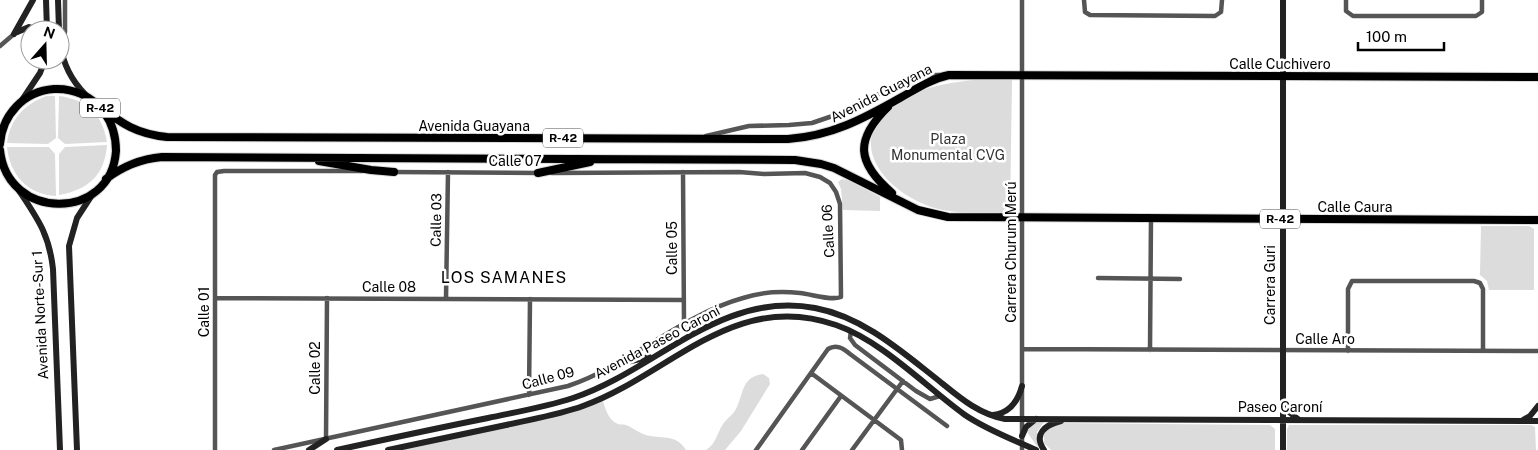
<svg xmlns="http://www.w3.org/2000/svg" width="1538" height="450" font-family="'Public Sans',sans-serif">
  <rect width="100%" height="100%" fill="#fff"/>
  <path fill="#dcdcdc" d="M974,80H1012L1010,213C984,213 956,215 931,207C887,192 844,145 892,106C915,88 946,83 974,80Z
    M46,96H55L56,138L48,144L7,143C10,119 24,105 46,96Z
    M59,96C87,100 102,113 107,142L65,144L58,138Z
    M107,145C105,175 88,190 59,195V154L65,147Z
    M7,147H49L55,154L56,196C27,194 10,175 7,147Z
    M842,179L850,181L880,197V211L843,210L841,189L838,182Z
    M1481,226H1529L1534,229V290H1489L1487,281L1480,275Z
    M763,374L769,378L770,384L741,431L725,450H706C716,444 717,433 723,424C727,418 733,415 736,409C744,393 741,377 763,374Z
    M602,398C605,408 608,420 618,424C621,425 623,424 626,425C635,429 642,435 651,436C666,439 677,435 686,450H396L552,415Z
    M1039,421L1044,422L1037,432L1038,447L1036,445L1027,432L1031,426Z
    M1055,423L1270,425L1275,429V450H1051L1044,443V432Z
    M1289,425H1531L1535,427L1536,450H1287V429Z"/>
  <g fill="none" stroke-linecap="round" stroke-linejoin="round">
    <defs>
      <path id="primary" d="M99,106C122,124 137,134 167,137L788,139C831,136 863,119 900,98C916,89 931,79 949,75L1538,77
        M888,107C854,140 857,163 892,193
        M0,144C2,115 24,91 54,89C73,88 92,96 104,112C112,123 116,137 116,151C111,222 7,221 0,150
        M319,161L371,170L394,172
        M538,173L590,162
        M106,179C123,166 140,159 162,157L795,160L821,164L834,168L918,210L948,217L1538,220"/>
    </defs>
    <use href="#primary" stroke="#dbdbdb" stroke-width="10"/>
    <path stroke="#555" stroke-width="4.5" d="M1084,0L1085,12L1090,15L1215,16L1221,12L1222,0
      M1346,0V11L1353,16H1476L1482,12V0
      M0,46L14,34
      M62,50L65,32V0
      M706,136L749,126L789,125L812,123L850,110L913,75H943
      M392,172L539,173
      M683,172L684,324
      M1098,278L1180,279
      M215,298L684,300
      M446,299L448,172
      M851,331L850,338L855,345L916,391L930,399L940,396
      M1022,349L1538,351
      M1150,350L1151,218
      M1348,351V289L1352,281H1474L1480,283L1483,289V351
      M811,373L901,440L902,450
      M529,395L530,299
      M326,439L327,298
      M215,450V175L217,172L224,171H362
      M274,450L568,386C630,365 679,316 743,298C761,292 781,291 800,293C811,294 831,301 841,297L840,204L836,192L830,183L820,177L805,173L764,174L739,172L552,173
      M756,450L828,349C836,344 843,348 850,354L947,426
      M802,450L841,396
      M852,450L903,381
      M1022,450V0"/>
    <path stroke="#222" stroke-width="6" d="M46,0L47,30
      M58,0L59,30
      M15,33L29,27L37,30
      M14,34L33,0
      M60,44C63,63 72,81 85,94
      M22,100L40,73L45,60
      M18,189C37,218 49,233 53,269L60,450
      M613,365L649,357
      M1284,403L1289,412L1298,419
      M993,415C1010,413 1018,401 1022,386
      M1523,420L1530,416L1538,406
      M1022,436L1026,427L1036,419
      M77,450L69,246L77,218L92,195
      M309,450L326,439
      M337,450C387,439 438,428 488,418C516,412 546,407 573,398C655,371 721,290 815,308C863,317 901,351 938,380C959,397 978,414 1005,419L1538,421
      M388,450C427,442 467,433 506,425C532,419 558,415 583,406C670,375 733,289 836,325C882,341 925,386 965,415C987,430 1012,439 1036,450
      M1044,450C1033,434 1045,425 1061,421
      M1283,450V0"/>
    <use href="#primary" stroke="#000" stroke-width="8"/>
  </g>
  <g text-anchor="middle" stroke-width="5" stroke-linejoin="round" paint-order="stroke">
    <g fill="#fff" stroke="#4c4c4c" stroke-width="1">
      <rect x="80" y="98.5" width="40" height="19" rx="4"/>
      <rect x="543" y="128.5" width="40" height="19" rx="4"/>
      <rect x="1260" y="209.5" width="40" height="19" rx="4"/>
    </g>
    <g font-size="12" font-weight="bold" fill="#000">
      <text x="100" y="112">R-42</text>
      <text x="563" y="142">R-42</text>
      <text x="1280" y="223">R-42</text>
    </g>
    <g font-size="14" fill="#000" stroke="#fff">
      <text x="1280" y="69">Calle Cuchivero</text>
      <text transform="translate(881 93) rotate(-27)" y="5">Avenida Guayana</text>
      <text x="474" y="131">Avenida Guayana</text>
      <text x="515" y="166">Calle 07</text>
      <text x="1355" y="212">Calle Caura</text>
      <text transform="translate(436 220) rotate(-89)" y="5">Calle 03</text>
      <text transform="translate(828 231) rotate(-93)" y="5">Calle 06</text>
      <text transform="translate(672 248) rotate(-90)" y="5">Calle 05</text>
      <text transform="translate(1011 252) rotate(-90)" y="5">Carrera Churum Merú</text>
      <text transform="translate(1270 285) rotate(-90)" y="5">Carrera Guri</text>
      <text x="389" y="292">Calle 08</text>
      <text transform="translate(204 312) rotate(-90)" y="5">Calle 01</text>
      <text transform="translate(40 315) rotate(-93)" y="5">Avenida Norte-Sur 1</text>
      <text x="1325" y="344">Calle Aro</text>
      <text transform="translate(657 342) rotate(-28)" y="5">Avenida Paseo Caroní</text>
      <text transform="translate(315 368) rotate(-90)" y="5">Calle 02</text>
      <text transform="translate(548 378) rotate(-15)" y="5">Calle 09</text>
      <text x="1280" y="412">Paseo Caroní</text>
    </g>
    <g font-size="14" fill="#333" stroke="#fff">
      <text x="948" y="144">Plaza<tspan x="948" dy="16">Monumental CVG</tspan></text>
    </g>
    <g font-size="16" letter-spacing="1" fill="#000" stroke="#fff">
      <text x="504" y="283">LOS SAMANES</text>
    </g>
  </g>
  <g transform="translate(45 45) rotate(20)"><circle r="24" fill="#ffffff" stroke="#999999"/>
  <path d="M0-4L9 19L0 12L-9 19Z" fill="#000000"/>
  <text y="-8" font-size="14" font-weight="bold" text-anchor="middle" fill="#000000">N</text>
  </g>
  <path d="M1358 42v8h86v-8" fill="none" stroke="#000000" stroke-width="2.5"/>
  <text x="1366" y="42" font-size="15" fill="#000000" stroke="#ffffff" stroke-width="4" paint-order="stroke">100 m</text>
</svg>
